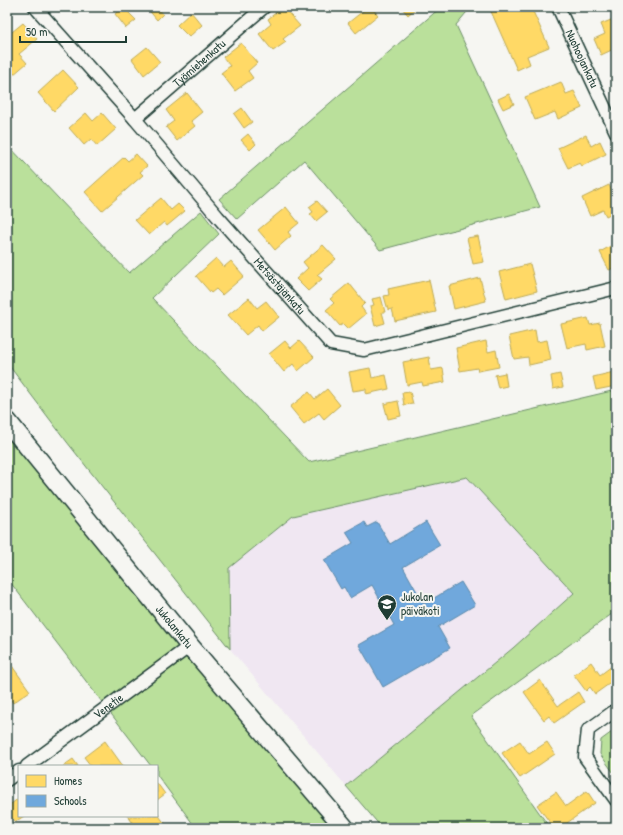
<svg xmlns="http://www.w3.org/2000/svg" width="623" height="835" font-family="'Patrick Hand',sans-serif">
  <rect width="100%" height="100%" fill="#f6f6f2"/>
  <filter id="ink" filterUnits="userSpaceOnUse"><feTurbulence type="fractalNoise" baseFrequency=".025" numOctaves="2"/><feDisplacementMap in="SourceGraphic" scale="8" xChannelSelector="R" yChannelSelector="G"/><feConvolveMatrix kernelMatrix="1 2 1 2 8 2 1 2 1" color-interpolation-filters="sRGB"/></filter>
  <g filter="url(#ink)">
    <path fill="#f0e7f2" d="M467,477L575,594L513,648L346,786L230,649L229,568L293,516Z"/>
    <path fill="#bae09b" stroke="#6c8e68" d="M441,7H471L456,25L540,207L380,250L304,160L237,219L219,199Z
      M7,144L129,273L201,211L219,234L152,298L309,462L616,390V611L471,716L550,828H382L346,786L513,648L574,593L467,477L293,516L229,568L230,649L67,442L7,363Z
      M7,429L338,828H196L157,775V766H151L7,578Z
      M616,729V776L600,754L601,740Z"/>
    <path fill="#ffd966" stroke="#bcaa57" d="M123,7L136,20L126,28L115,14Z
      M148,7H157L163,14L157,20L147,8Z
      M283,7L300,26L283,39L286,42L273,51L259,34L271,24L268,19Z
      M368,7H371L378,15L356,33L348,23Z
      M401,7H417L408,15Z
      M489,7H531L549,47L527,56L530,64L517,70Z
      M191,12L202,25L189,37L177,25Z
      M616,18V48L601,55L594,39L605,34L601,24Z
      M23,23L37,39L19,54L27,63L13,75L7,68V36Z
      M241,43L257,63L248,71L253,78L235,91L221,73L230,66L223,57Z
      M147,47L160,62L144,75L132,59Z
      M63,70L79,87L54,111L38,93Z
      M561,82L566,94L574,91L582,108L558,119L555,112L535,120L525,97Z
      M187,93L202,112L191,121L195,126L177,141L166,127L174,121L166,110Z
      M509,94L514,104L503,109L498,99Z
      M242,108L252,122L244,128L234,114Z
      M86,113L93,121L102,113L116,129L97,146L91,139L84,145L69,128Z
      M248,134L256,144L250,150L241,140Z
      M586,135L591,146L600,141L606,154L582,166L580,163L568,168L558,148Z
      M136,154L147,166L140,172L143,175L102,211L85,192L124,157L128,161Z
      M609,185L614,196L616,195V211L606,216L603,210L590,216L582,198Z
      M161,198L171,210L178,204L185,211L167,226L164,222L149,235L135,220Z
      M317,201L327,212L316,221L310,214L313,212L309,207Z
      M286,207L299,223L288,232L291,236L275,250L258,230Z
      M478,236L484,262L473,264L467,238Z
      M616,243V267L609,270L600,252Z
      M323,245L336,259L317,275L322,279L308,291L296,279L308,268L303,262Z
      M216,258L224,267L231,261L244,276L222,295L216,289L211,293L196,276Z
      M530,264L537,291L506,299L499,272Z
      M480,278L486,301L454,309L449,286Z
      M429,280L436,312L395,321L392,309L388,310L384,296L389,295L388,289Z
      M349,283L365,303L361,307L366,314L348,329L343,324L340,326L326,310L334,303L330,299Z
      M381,297L385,312H382L385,323L375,326L370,306L374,305L372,299Z
      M249,298L257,308L266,301L279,317L262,331L258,325L246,335L228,315Z
      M588,318L590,325L600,323L605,346L587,350L586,344L567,348L561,324Z
      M535,330L537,342L547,340L551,360L529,365L528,357L514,359L509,336Z
      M285,341L291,348L299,341L314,357L298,371L293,364L284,372L269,354Z
      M486,341L488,352L496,350L499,367L478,371L477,368L460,371L456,348Z
      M429,357L431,370L443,368L445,382L423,386L422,382L407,385L403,362Z
      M370,368L372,378L386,375L389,389L366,394V389L353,391L349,372Z
      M614,372L616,386L596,390L593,377Z
      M505,373L507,386L498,388L495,375Z
      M560,374L563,387L553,389L551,376Z
      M327,389L340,405L324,419L319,413L304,424L290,407L309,392L315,399Z
      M410,392L413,404L404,405L402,393Z
      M398,401L401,416L388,419L384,404Z
      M616,637V646L612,641Z
      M7,659L30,691L13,703L7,694Z
      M591,662L600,675L616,663V679L595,694L590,687L586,691L574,675Z
      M540,680L558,706L578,692L584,702L554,723L549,716L544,720L524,692Z
      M105,741L123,766H91L84,757Z
      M520,741L529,754L547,742L555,754L520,778L502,753Z
      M73,759L78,766H63Z
      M157,783L165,794L157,800Z
      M587,791L595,803L560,828H554L537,805L556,792L566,806Z
      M19,798V816H24L15,822L7,811V807Z
      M157,813L168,828H136L128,816H157Z"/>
    <path fill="#6fa8dc" stroke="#5788aa" d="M364,522L367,527L377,522L390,544L426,522L440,545L403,567L424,604L461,582L475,605L438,627L450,648L383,687L359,645L394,625L372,585L350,598L344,587L341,589L324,560L353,543L346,532Z"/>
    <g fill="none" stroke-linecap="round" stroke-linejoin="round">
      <defs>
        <g id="street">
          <path id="s1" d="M35,7L135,119L218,217L331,344L364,350L616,288"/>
          <path id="s2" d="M558,7L616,132"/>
          <path id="s3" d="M135,119L264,7"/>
          <path d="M616,710L588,730L585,757L616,800"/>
          <path id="s4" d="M27,766L190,646"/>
          <path d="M7,780L19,771"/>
        </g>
        <g id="secondary">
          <path id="s5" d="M7,421L190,646L345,828"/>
        </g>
      </defs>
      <use href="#street" stroke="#1f3d34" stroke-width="15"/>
      <use href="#secondary" stroke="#1f3d34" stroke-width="21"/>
      <use href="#street" stroke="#f6f6f2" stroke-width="12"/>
      <use href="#secondary" stroke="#f6f6f2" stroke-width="18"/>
    </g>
  </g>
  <defs>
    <symbol id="school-pin" viewBox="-11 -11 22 30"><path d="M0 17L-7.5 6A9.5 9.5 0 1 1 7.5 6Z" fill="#1f3d34" stroke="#f6f6f2"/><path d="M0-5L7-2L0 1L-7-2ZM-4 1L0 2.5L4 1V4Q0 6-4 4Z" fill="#fff"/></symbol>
  </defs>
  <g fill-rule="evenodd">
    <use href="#school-pin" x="376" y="593" width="22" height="30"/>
  </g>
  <g text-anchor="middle" stroke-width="4" stroke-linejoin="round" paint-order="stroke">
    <g font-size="12" fill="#1f3d34" stroke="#f6f6f2">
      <text dy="4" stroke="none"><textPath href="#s2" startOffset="57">Nuohoojankatu</textPath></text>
      <text dy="4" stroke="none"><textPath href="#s3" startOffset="85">Työmiehenkatu</textPath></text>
      <text dy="4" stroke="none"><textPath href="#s1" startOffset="371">Metsästäjänkatu</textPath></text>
      <text dy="4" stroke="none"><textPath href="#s5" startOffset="265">Jukolankatu</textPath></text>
      <text dy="4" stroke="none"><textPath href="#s4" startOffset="101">Venetie</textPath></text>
    </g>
    <g font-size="12" fill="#1f3d34" stroke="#f6f6f2" text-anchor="start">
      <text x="401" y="601">Jukolan<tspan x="401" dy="14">päiväkoti</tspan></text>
    </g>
  </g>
  <rect width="623" height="835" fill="none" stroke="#f6f6f2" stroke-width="24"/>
  <rect x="12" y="12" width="599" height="811" fill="none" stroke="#1f3d34" stroke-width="1.5" filter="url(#ink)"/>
  <rect x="18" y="765" width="140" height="52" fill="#f6f6f2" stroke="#a0aca6"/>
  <rect x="26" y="775" width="20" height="12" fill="#ffd966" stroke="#a0aca6"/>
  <text x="54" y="785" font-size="12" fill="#1f3d34">Homes</text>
  <rect x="26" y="795" width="20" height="12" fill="#6fa8dc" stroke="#a0aca6"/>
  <text x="54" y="805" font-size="12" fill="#1f3d34">Schools</text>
  <path d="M20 36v6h106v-6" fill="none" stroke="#1f3d34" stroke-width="2"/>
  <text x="26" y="36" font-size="12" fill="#1f3d34" stroke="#f6f6f2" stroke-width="3" paint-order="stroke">50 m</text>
</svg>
